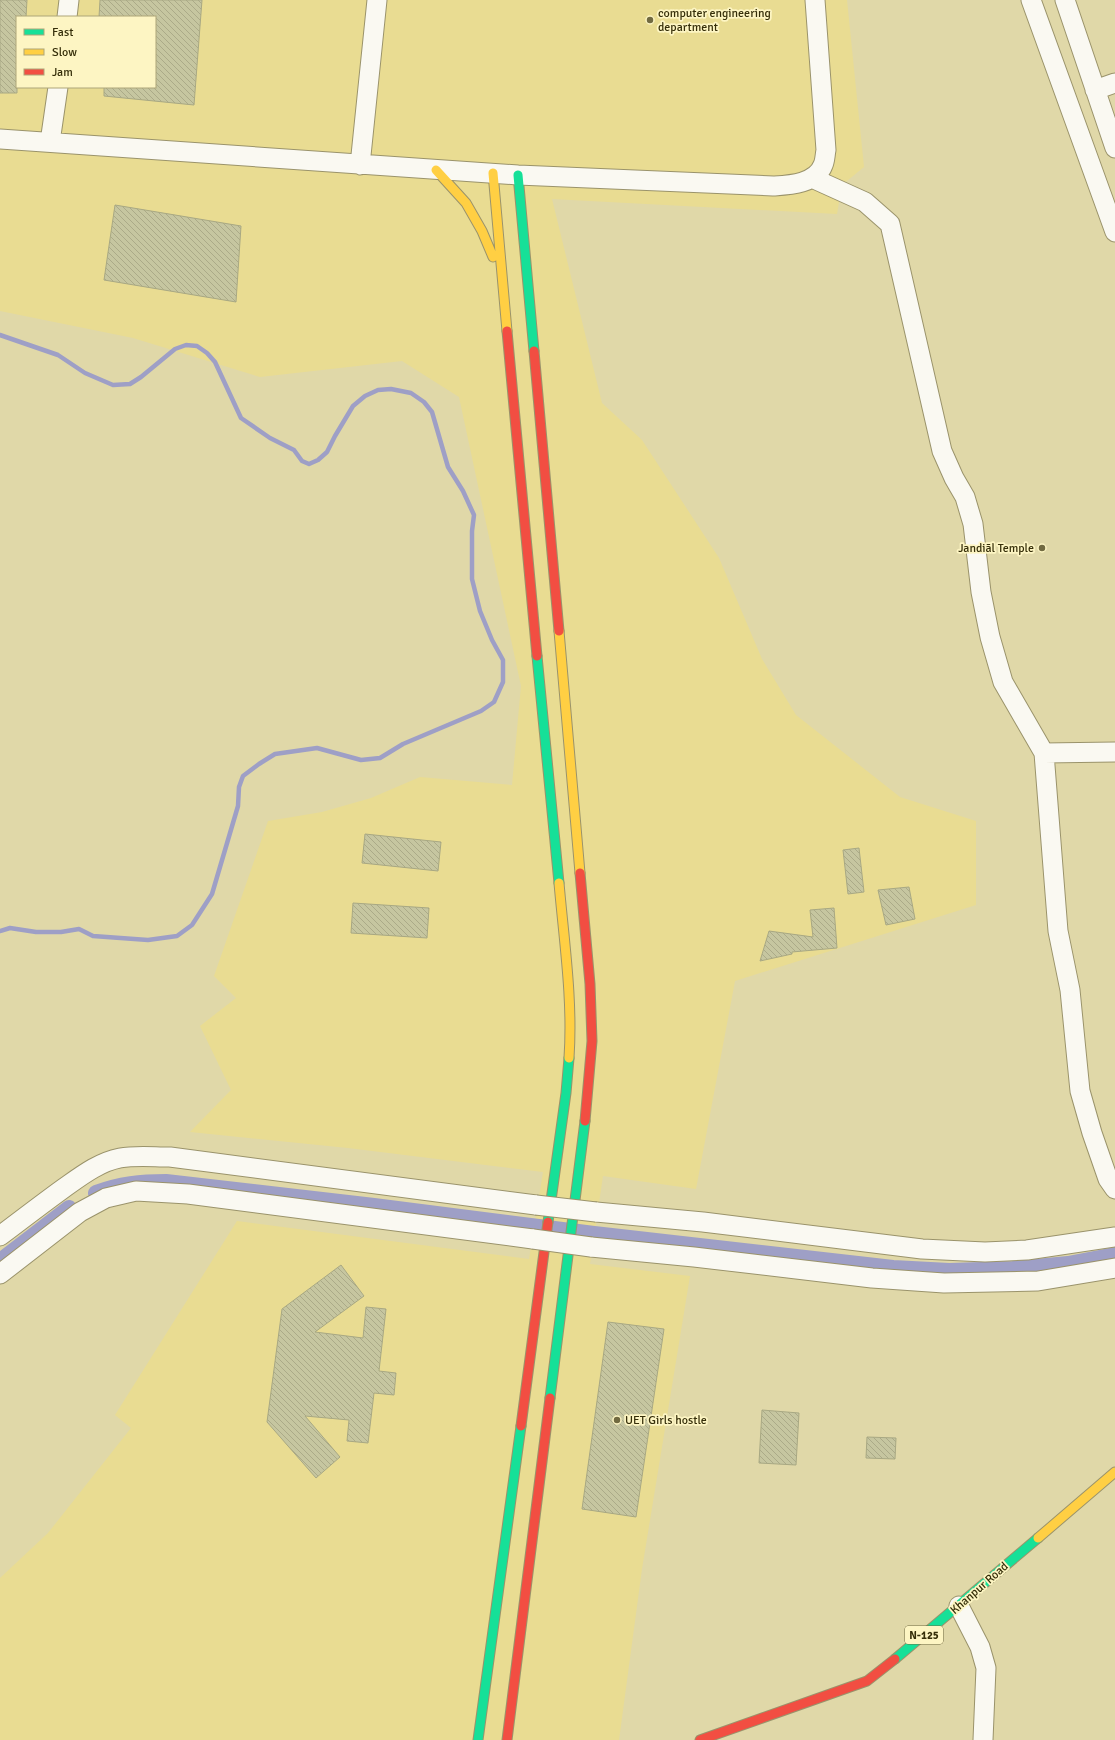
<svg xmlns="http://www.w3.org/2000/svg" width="1115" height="1740" font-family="Signika,sans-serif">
  <defs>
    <pattern id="building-back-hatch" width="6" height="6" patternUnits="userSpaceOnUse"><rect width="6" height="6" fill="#c6c6a0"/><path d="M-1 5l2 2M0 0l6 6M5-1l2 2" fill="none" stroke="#abaa88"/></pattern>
  </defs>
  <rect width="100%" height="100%" fill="#e0d8a8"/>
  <path fill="#e9dc92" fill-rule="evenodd" d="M0,0H847L864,167L842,185L837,214L552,199L602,403L642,440L719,558L762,659L796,715L900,797L976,821V905L735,981L696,1189L603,1176L590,1264L690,1276L642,1569L619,1740H0V1578L48,1533L131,1428L115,1415L237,1221L529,1259L543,1172L348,1148L190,1132L231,1090L200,1026L236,998L214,976L268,821L322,812L371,798L420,777L512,785L521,686L459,397L402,361L260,377L133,338L0,311ZM17,17H155V87H17Z"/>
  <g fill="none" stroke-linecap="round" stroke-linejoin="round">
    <path stroke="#9e9fc6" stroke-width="4.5" d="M0,335L58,355L85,373L113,385L130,384L141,377L175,349L186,345L197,346L207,353L215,362L241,418L270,438L294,450L302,461L309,464L318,460L327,452L335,436L353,406L365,396L378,390L391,389L411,393L424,402L432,412L448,467L463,491L474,515L472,531V579L480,611L492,640L503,660V682L494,702L481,711L403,744L380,758L361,760L317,748L275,754L259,764L243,776L239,787L238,806L212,894L192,925L177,936L148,940L93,936L79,929L61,932H36L10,928L0,931"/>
    <path stroke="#9e9fc6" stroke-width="16" d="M96,1193C120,1184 141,1182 166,1182L374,1206L594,1234L893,1268L949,1271L1013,1269L1068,1264L1115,1255
      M0,1261L69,1208"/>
  </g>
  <path fill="url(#building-back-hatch)" stroke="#a8a883" d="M0,0H27L26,17H17V93H0Z
    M100,0H202L194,105L104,96V87H155V17H99Z
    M115,205L241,226L236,302L104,280Z
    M365,834L441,842L438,871L362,863Z
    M859,848L864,892L848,894L843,850Z
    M909,887L915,919L886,925L878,890Z
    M353,903L429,908L427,938L351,933Z
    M834,908L837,948L792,952V954L760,961L769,931L813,937L810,910Z
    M341,1265L364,1296L315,1332L363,1338L366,1307L386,1309L379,1371L396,1373L394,1395L374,1393L368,1443L347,1441L349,1420L305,1416L340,1457L316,1478L267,1422L282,1309Z
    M608,1322L664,1329L636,1517L582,1509Z
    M762,1410L799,1413L796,1465L759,1463Z
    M867,1437L896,1438L895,1459L866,1458Z"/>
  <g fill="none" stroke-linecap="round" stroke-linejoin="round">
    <defs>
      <path id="street" d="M1031,0L1115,232
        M1065,0L1115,148
        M67,17L69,0
        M1095,90L1115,83
        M0,139L518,175L773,186C789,185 816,184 823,165C825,161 825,155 826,150L815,0
        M50,142L58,87
        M360,165L377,0
        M812,178L865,202L890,224L942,451L954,478L965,497L973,524L981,592L990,637L1003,682L1044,753L1058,931L1070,990L1080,1091L1092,1133L1108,1179L1115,1189
        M1044,753L1115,752
        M596,1212L703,1222L922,1249L985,1252L1027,1250L1115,1237
        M0,1236C21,1220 42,1204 64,1188C81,1176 99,1162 120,1158C136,1155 153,1157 170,1157L536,1205
        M591,1247L694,1257L872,1278L944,1283L1038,1281L1115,1268
        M0,1274L80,1212L106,1198L136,1191L188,1194L533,1239
        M959,1606L980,1647L986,1668L983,1740"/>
      <path id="fast" d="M518,175L534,351
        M537,656L559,883
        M548,1222L566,1093L569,1058
        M550,1398L585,1121
        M895,1659L1038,1538
        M478,1740L521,1426"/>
      <path id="slow" d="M436,170L466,203L482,231L493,257
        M493,173L507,331
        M559,631L580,873
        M559,883C564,941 573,1000 569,1058
        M1038,1538L1115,1472"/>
      <path id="jam" d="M507,331L537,656
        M534,351L559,631
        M580,873L590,984L592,1041L585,1121
        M521,1426L548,1222
        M507,1740L550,1398
        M700,1740L867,1681L895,1659"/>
    </defs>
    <use href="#street" stroke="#9a936b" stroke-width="21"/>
    <use href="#fast" stroke="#9a936b" stroke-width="11"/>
    <use href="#slow" stroke="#9a936b" stroke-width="11"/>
    <use href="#jam" stroke="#9a936b" stroke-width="11"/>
    <use href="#street" stroke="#faf9f2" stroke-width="19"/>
    <use href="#fast" stroke="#16e098" stroke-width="9"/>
    <use href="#slow" stroke="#ffcf43" stroke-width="9"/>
    <use href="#jam" stroke="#f24e42" stroke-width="9"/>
    <defs>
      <path id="street-bridge" d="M536,1205L596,1212
        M533,1239L591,1247"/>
    </defs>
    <use href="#street-bridge" stroke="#9a936b" stroke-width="21" stroke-linecap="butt"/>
    <use href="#street-bridge" stroke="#faf9f2" stroke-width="19"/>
  </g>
  <g fill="#716a41" stroke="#fdf5c3" stroke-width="1.5">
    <circle cx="650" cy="20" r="4"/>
    <circle cx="1042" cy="548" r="4"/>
    <circle cx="617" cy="1420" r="4"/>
  </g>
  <g text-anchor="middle" stroke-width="3.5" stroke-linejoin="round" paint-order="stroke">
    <rect fill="#fdf5c3" stroke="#716a41" stroke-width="1" x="905" y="1626" width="38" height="18" rx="3"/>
    <g font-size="11" font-weight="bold" fill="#352e09">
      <text x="924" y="1639">N-125</text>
    </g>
    <g font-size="12" fill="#352e09" stroke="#fdf5c3" text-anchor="start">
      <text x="658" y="17">computer engineering<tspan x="658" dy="14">department</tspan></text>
      <text x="1034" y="552" text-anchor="end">Jandiāl Temple</text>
      <text x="625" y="1424">UET Girls hostle</text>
    </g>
    <g font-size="12" fill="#352e09" stroke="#fdf5c3">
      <text transform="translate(979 1588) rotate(-41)" y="4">Khanpur Road</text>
    </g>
  </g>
  <rect x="16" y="16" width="140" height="72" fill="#fdf5c3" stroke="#ada579"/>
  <rect x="24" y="29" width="20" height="6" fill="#16e098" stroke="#ada579"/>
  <text x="52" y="36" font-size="12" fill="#352e09">Fast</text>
  <rect x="24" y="49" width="20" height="6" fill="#ffcf43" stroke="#ada579"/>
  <text x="52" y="56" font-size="12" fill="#352e09">Slow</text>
  <rect x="24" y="69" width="20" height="6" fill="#f24e42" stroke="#ada579"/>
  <text x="52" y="76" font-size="12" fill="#352e09">Jam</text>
</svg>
